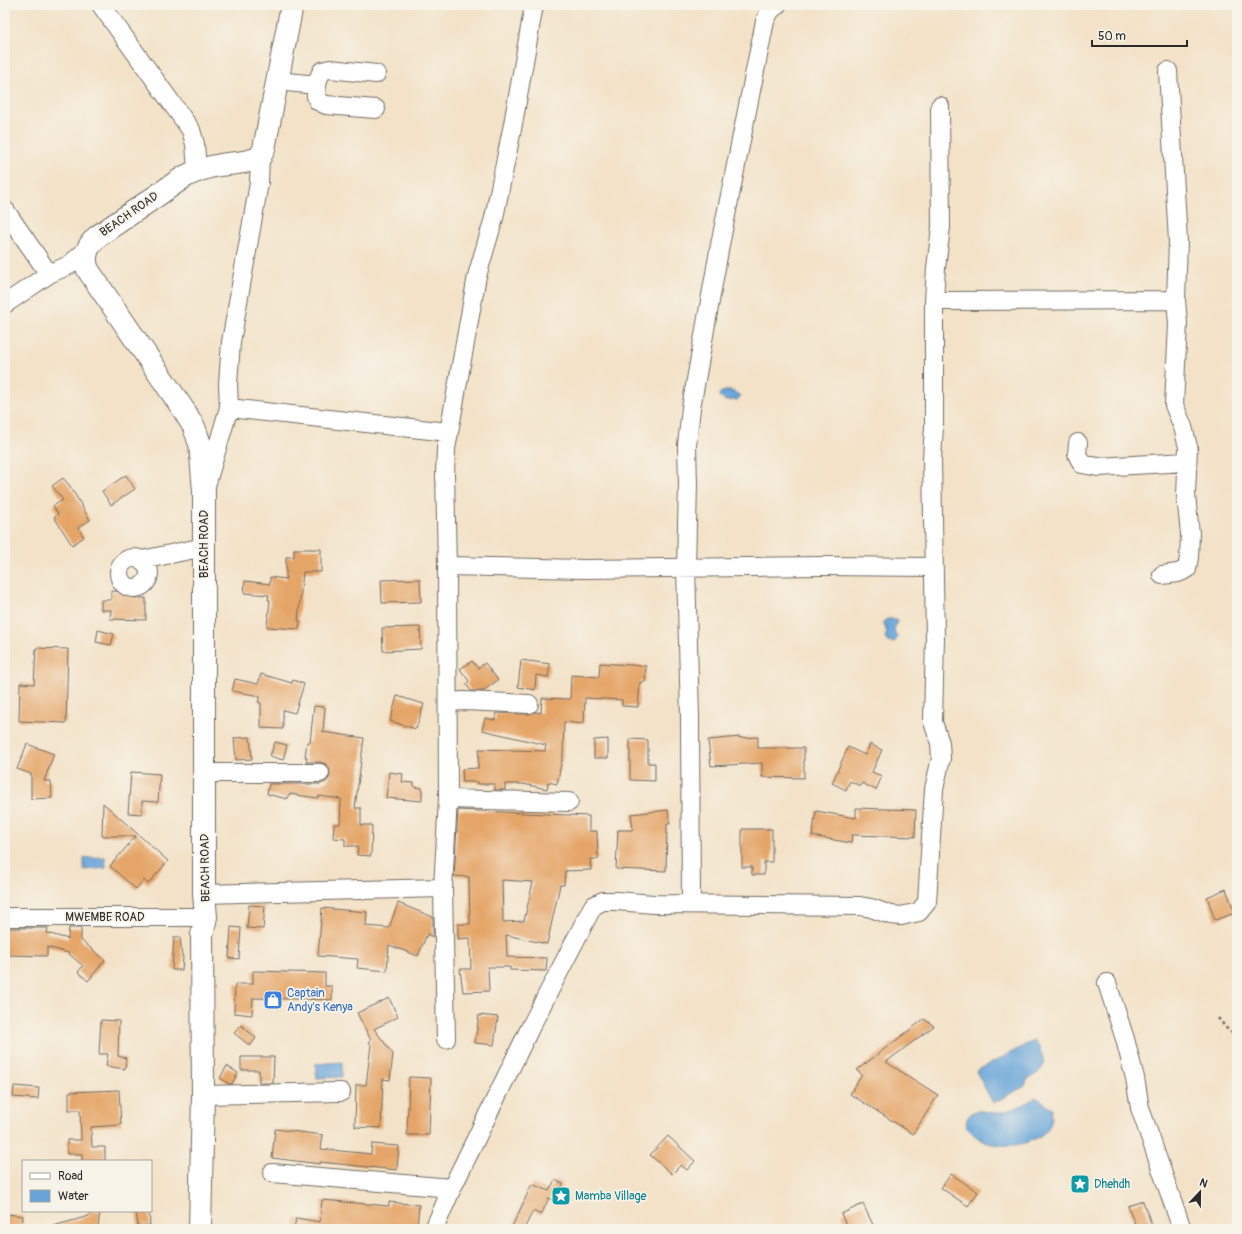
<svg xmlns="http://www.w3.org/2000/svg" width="1242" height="1234" font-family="Pangolin,sans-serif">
  <rect width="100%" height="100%" fill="#f7f3e8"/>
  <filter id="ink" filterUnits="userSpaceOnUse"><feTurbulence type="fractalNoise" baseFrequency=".025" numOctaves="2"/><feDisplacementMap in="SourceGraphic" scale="8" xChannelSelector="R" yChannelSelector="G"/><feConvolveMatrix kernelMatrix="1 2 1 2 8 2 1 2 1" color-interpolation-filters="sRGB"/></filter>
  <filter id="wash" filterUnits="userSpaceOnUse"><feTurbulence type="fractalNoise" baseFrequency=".012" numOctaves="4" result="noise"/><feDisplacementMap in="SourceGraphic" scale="16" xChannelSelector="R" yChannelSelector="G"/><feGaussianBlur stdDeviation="0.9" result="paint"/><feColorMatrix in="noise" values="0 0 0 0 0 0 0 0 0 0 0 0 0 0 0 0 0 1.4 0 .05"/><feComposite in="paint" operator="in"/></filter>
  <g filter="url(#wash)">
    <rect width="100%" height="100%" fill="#f3e2c8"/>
    <path fill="#67a5d9" stroke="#496882" d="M725,391H732L741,396L737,400L726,401L719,396L720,393Z
      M887,619H892L897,621L894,630L897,638L894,643L888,642L885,638L887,632L883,622Z
      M105,857L106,868L84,870V858Z
      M1035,1040C1039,1049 1050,1064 1038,1073C1035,1075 1031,1077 1027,1080L1025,1086L993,1103L976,1071Z
      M342,1062V1077L317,1078L315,1064Z
      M1036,1097L1053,1109L1051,1111C1057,1132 1030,1144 1013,1145C1005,1146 996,1145 988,1143C979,1140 972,1133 966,1127C966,1121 967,1115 974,1112C979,1109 988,1113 995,1113C1006,1113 1027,1104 1036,1097Z"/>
    <g id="blocks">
      <path fill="#e5a568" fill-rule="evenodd" d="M126,475L135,489L111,505L102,491Z
        M63,478L70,486L90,520L78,528L84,537L72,545L54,517L58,514L53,506L63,500L52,486Z
        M294,549H321V572H303L298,620H300L299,629L267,627L270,600H268L269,595L244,593L245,581L270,584V577L286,579V557H294Z
        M420,579L421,602L382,603L381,580Z
        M111,591L134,592V598H146V620L110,619L111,610H101V600H111Z
        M420,627L421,649L383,651L382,628Z
        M98,630L114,634L111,645L96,642Z
        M36,648L68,649L66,723L19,721L20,683L34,684Z
        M521,660L550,664L548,677L536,675L535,690L518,687Z
        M472,661L478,668L485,663L498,680L483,691H471L466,684L469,681L460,669Z
        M600,663L646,666L645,682H640L638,707L622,706V700L585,698L584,724L564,722L563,755L557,784L548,782L547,789L523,784H505V790H495V784H478V782H463L462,769L478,768L479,749L545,751L546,745L482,730L485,718L495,720L496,713L529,714L535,712L541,713L542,698L570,699L571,675L599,677Z
        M261,674L292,683L293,680L304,684L295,713L283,710V729L261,728V703L258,702L260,696L232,691L235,679L258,684Z
        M397,696L424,704L416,729L390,721Z
        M314,706L325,707L323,732L364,738L355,808H361V825H372L371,856L357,855L358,846H345V839L333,838L334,824H340L341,799L319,796L318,798L289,794L287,799L267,794L269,784H320L326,782L329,778L330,773L329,768L326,764L320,762H306L307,757H305L307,742H310Z
        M250,737L252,759L236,760L234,738Z
        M740,737V738L758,737V748H804V778L762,777V763L711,766L708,740Z
        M608,739V758H594V740Z
        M630,739L648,740V763H655V781L630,780Z
        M275,742L287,745L283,760L270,756Z
        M27,744L54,754L44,781H51L52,798L31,799V774L17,769Z
        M870,744L882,750L872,772L882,776L876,790L862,783L860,786L850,781L846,790L832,783L848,747L865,755Z
        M131,772L160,774L158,802L142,801V814L128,813Z
        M389,772L403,774L402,782L414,783V787L422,788V801L386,798Z
        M103,803L168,861L148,884L144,880L136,889L110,866L136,836H102Z
        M856,808L916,810L915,837L852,835L851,843L812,836L816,811L856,818Z
        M458,810L589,816V831H597L598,859H590L591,870L565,871L564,885H560L547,944L506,935L507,957L547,958L546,971L510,970V967H488L489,991L463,992L460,969H471L470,938L458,939V924H470L469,877L454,876ZM502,880L533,882L524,921L503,922Z
        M668,810L670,824H667L666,871L616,869L618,830H633L631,814Z
        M742,829H772V862H764V875H752V867H742Z
        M1226,889L1235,913L1215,920L1207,897Z
        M398,903L433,917V937L427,934L418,956L389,945L387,971L357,968L358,959L318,956L322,908L367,912L366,926L389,928Z
        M249,905L265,906L263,929L247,928Z
        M231,927L241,928L239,959L229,958Z
        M5,928H48L47,933L68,939L69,928H81V940L105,960L88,981L78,972L83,966L68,953L47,947V956L5,955Z
        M174,937H180L182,956H183L182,970H172Z
        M253,971L325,973V986H332V1000L253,998L252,1015L234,1013L235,984H253Z
        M389,998L398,1017L374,1029L393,1054L390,1080L383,1079L381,1128L355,1127L356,1085H366L371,1045L369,1042L371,1040L357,1013Z
        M479,1015L498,1017L494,1045L475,1043Z
        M924,1019L934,1026L886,1062L938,1095L913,1134L850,1094L862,1075L857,1070Z
        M101,1020L119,1021L118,1056L126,1058L125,1069L106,1066L108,1054H99Z
        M241,1025L256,1038L250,1046L234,1033Z
        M241,1057H274L273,1083H259V1070H241Z
        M227,1066L238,1073L232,1084H229L220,1078Z
        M409,1077L431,1078L429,1135H407Z
        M14,1086L39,1088L38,1099L13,1097Z
        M119,1090L121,1125L91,1127L92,1147H105V1161H82V1154H67V1140H81L80,1110H69V1092Z
        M275,1129L323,1135L321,1149L371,1154L372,1144L399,1146L397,1170L320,1162V1164L272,1158Z
        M668,1136L695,1161L687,1170L681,1165L672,1174L650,1155Z
        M951,1174L978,1192L968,1206L941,1188Z
        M555,1180L563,1184L555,1201L549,1198L541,1215L533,1211L524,1229H511L532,1184L549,1191Z
        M322,1200L389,1206V1202L419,1205L417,1229H294L296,1218L320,1222Z
        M1143,1201L1153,1229H1137L1128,1206Z
        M863,1204L875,1229H848L841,1214Z
        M90,1211H100L98,1228L84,1226L85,1229H54L53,1226L89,1216Z
        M136,1211H149L150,1225L138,1226Z
        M7,1214L23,1216L22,1229H6Z"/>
    </g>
  </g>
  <g filter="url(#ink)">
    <use href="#blocks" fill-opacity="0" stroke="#716b62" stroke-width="1"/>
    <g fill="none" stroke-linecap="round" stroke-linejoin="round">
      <defs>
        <path id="minor" d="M101,5L191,130L195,144L197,170
          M277,81L317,85L319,77L322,71L330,69L376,74
          M317,85L316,96L318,101L326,105L376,109
          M5,210L49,274
          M934,301L1176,300L1178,241L1168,71
          M5,304L49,274L69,265L88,249
          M229,408L448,432
          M1078,443L1077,454L1082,464L1098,467L1186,462
          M205,489L229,408L228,384L231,342L259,183L260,157
          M119 573a15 15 0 1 1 30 0a15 15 0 1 1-30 0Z
          M142,560L204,547
          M447,566L585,569L822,566L933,567
          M1162,575L1178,573L1187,569L1189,557L1190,534L1186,495L1188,447L1183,427L1174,405L1178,324L1176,300
          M448,702L464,701L529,704
          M204,773H320
          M448,799L569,802
          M204,894L443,888
          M691,904L690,718L686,568L688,484L687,445L691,408L720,245L765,21L770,11L777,5
          M5,917H206
          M1107,983L1125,1039L1135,1078L1140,1108L1182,1229
          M446,1039L443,888L448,799L447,566L445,474L446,449L477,276L494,218L513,124L534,5
          M203,1095L341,1092
          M272,1173L452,1188
          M434,1229L452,1188L531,1026L593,906L603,901H617L653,904L860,906L871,908L891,915L901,916L919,912L927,902L934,789L941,758L940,743L933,722L935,638L932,458L934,427V301L936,268L941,227L940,106"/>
        <path id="major" d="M200,1229L203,1095L202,935L206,917L204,894V491L200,444L194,427L183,409L88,270C83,257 87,246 98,236L184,177C196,171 207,167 220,165C234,163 248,163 260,157L264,149L292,5"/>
      </defs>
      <use href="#minor" stroke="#716b62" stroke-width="20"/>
      <use href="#major" stroke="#716b62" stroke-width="24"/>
      <path stroke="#716b62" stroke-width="2.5" stroke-dasharray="3 3" stroke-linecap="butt" d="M1218,1018L1228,1030L1237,1036"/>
      <use href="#minor" stroke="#fff" stroke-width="18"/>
      <use href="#major" stroke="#fff" stroke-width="22"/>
    </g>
  </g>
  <defs>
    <symbol id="shop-square" viewBox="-11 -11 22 22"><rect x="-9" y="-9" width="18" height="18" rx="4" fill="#3f7fe0" stroke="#f7f3e8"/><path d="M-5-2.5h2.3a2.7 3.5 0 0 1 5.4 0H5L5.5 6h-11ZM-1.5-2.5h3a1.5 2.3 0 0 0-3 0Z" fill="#fff"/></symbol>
    <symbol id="sight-square" viewBox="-11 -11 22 22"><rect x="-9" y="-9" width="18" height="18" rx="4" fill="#0f9aa8" stroke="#f7f3e8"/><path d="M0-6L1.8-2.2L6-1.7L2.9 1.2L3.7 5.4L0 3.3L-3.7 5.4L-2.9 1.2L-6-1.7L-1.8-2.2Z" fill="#fff"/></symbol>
  </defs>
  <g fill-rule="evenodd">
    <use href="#shop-square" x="262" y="989" width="22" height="22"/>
    <use href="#sight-square" x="1069" y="1173" width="22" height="22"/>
    <use href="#sight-square" x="550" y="1185" width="22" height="22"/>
  </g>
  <g text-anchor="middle" stroke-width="3.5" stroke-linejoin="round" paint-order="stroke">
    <g font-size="12" fill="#2b2b2b" stroke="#f7f3e8">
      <text transform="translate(129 214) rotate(-35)" y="4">BEACH ROAD</text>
      <text transform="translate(204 544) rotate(-90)" y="4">BEACH ROAD</text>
      <text transform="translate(205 868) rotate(-91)" y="4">BEACH ROAD</text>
      <text x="105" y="921">MWEMBE ROAD</text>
    </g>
    <g font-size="12" fill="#366cbe" stroke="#f7f3e8" text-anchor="start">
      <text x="287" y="997">Captain<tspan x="287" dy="14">Andy's Kenya</tspan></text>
    </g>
    <g font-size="12" fill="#0d838f" stroke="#f7f3e8" text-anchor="start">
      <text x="1094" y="1188">Dhehdh</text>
      <text x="575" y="1200">Mamba Village</text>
    </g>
  </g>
  <rect width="1242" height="1234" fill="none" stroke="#f7f3e8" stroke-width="20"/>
  <rect x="22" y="1160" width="130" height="52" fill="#f7f3e8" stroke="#a5a39c"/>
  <rect x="30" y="1173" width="20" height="6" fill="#ffffff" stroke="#a5a39c"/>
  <text x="58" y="1180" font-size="12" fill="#2b2b2b">Road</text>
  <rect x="30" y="1190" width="20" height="12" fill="#67a5d9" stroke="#a5a39c"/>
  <text x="58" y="1200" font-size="12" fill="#2b2b2b">Water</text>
  <g transform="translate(1200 1192) rotate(22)" stroke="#f7f3e8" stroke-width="3" paint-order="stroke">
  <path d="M0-3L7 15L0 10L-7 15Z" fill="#2b2b2b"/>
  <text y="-6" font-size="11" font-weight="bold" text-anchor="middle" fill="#2b2b2b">N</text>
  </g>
  <path d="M1092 40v6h95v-6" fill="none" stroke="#2b2b2b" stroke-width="2"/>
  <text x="1098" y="40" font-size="12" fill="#2b2b2b" stroke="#f7f3e8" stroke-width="3" paint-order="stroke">50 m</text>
</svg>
